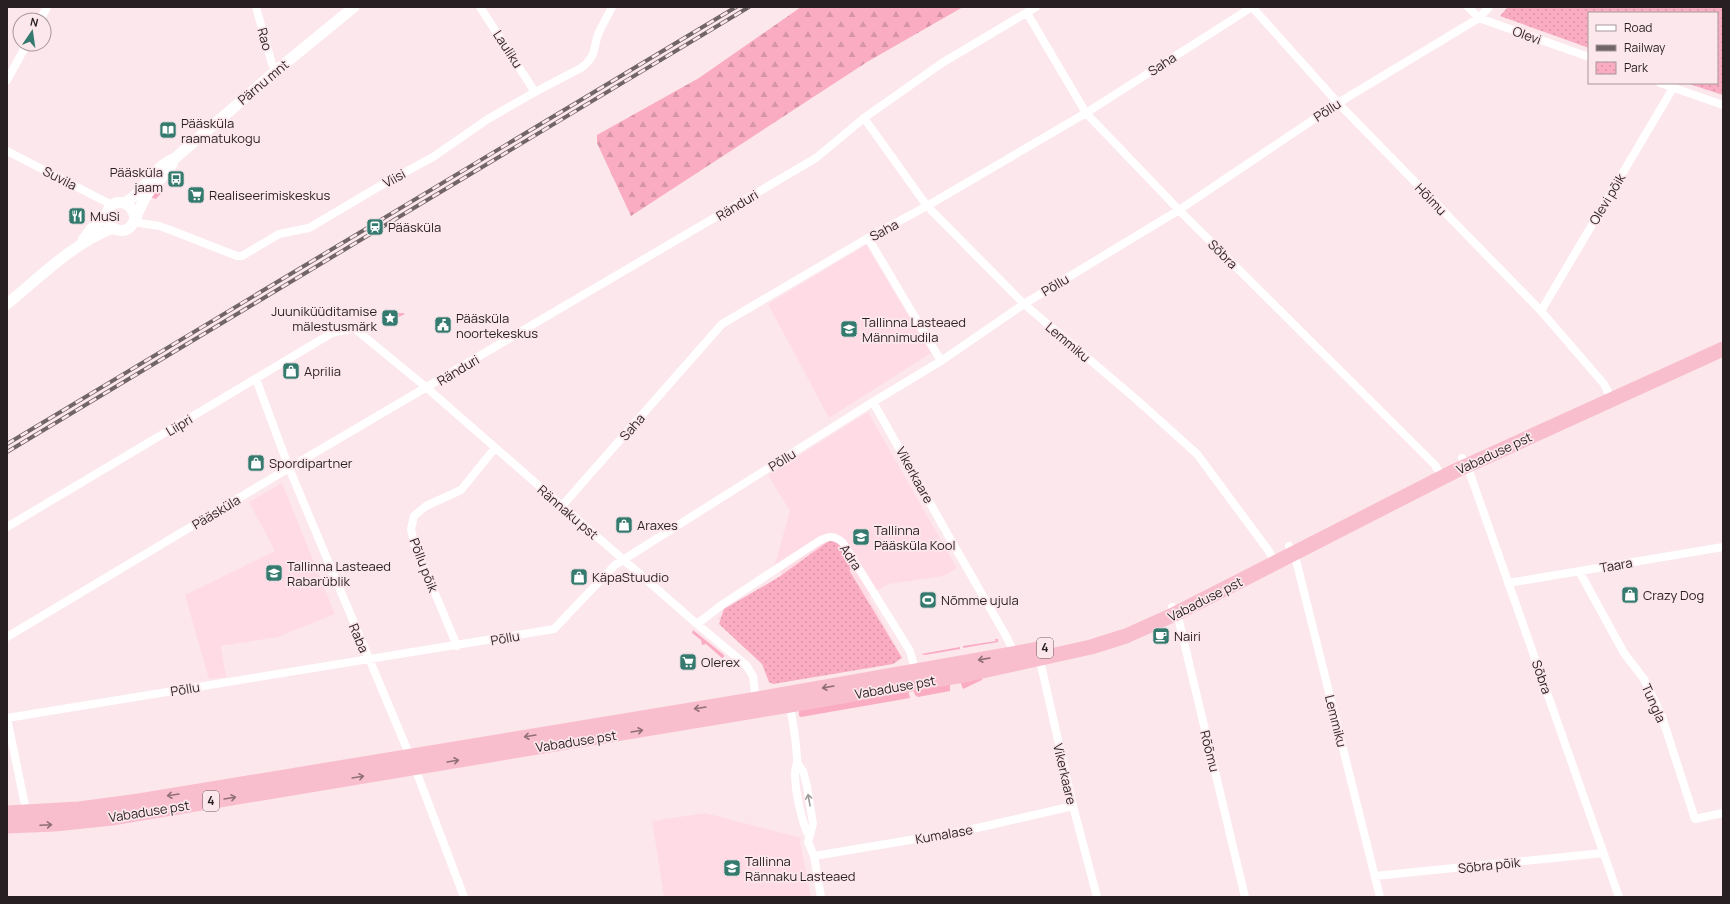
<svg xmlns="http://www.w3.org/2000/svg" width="1730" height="904" font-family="Manrope,sans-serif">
  <defs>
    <pattern id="forest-firs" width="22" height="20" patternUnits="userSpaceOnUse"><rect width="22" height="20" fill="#faacc3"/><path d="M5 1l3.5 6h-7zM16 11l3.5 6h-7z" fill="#d694a7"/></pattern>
    <pattern id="park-dots" width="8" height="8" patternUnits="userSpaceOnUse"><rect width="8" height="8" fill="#faacc3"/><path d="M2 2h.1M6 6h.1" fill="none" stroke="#d694a7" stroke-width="1.8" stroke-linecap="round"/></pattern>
  </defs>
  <rect width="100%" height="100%" fill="#fce7ec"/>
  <path fill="#ffdce5" d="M866,245L931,353L829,418L768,304Z
    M868,412L957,568L944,576L889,584L868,596L902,657L783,676L717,618L783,576L775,564L790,511L768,475Z
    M282,483L335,614L278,637L221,646L226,677L209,679L185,595L275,551L249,502Z
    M705,813L802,838L800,841L811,897H664L652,821Z"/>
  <path fill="#faacc3" d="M161,187L163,188V191L156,199L150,197Z
    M386,313H403L405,314L384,324Z
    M693,630L724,655V657L722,658L706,644L702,645L701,640L692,633Z
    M995,639H998V642L963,648V646L996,641Z
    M960,647V649L925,655L921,654Z
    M982,677V680L963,689L960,681Z
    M950,683V691L918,697L915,695L913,689Z
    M908,690L910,698L801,717L799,716V711L802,709Z"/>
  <path fill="url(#forest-firs)" d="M801,7H963L867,62L631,216L597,143V135L699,78Z"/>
  <path fill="url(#park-dots)" d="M1508,7H1723V95L1686,83H1717V13H1589V48L1500,16Z
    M830,540L839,544L855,567L849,570L902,658L893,664L773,684L769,682L762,664L719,624L724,609L779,577Z"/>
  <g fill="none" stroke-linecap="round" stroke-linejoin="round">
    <path stroke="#fff" stroke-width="8" d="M256,7L272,64L277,70
      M480,7L535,92
      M1252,7L1338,103L1541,311L1604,384L1608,392
      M1468,7L1479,18L1589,57
      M1027,13L1086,113L1179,210L1435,465L1442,477
      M40,20L47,7
      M7,80L27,44
      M1660,83L1723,105
      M864,118L927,206L1024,304L1137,400L1197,454L1268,550L1276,563
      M7,151L112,205
      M133,222L159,226L173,231L237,256H242L279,234L309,228L385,183L433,157L488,119L535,92L581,68C598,55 592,49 599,32C603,24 608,15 612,7
      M868,238L941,361
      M1541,311L1673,88
      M256,379L289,468L415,768L464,897
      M873,402L948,535L1006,636L1011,646L1013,654
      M1462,458L1469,471L1619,897
      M561,507L722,324L868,238L927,206L1086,113L1252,7
      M7,527L332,333L354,328L427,388L697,624L746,665L753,676L756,702
      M1289,546L1296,560L1380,897
      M1579,571L1624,653L1644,679L1662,717L1695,819L1723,813
      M1508,583L1723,547
      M1172,607L1179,621L1245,897
      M697,624L723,604L819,541C829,536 835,535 843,543L910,651L916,673
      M7,637L289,468L816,158L864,118L942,63L1036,7
      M457,646L414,543L411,529L414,516L426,506L461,490L495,448
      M1039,656L1073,806L1097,897
      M789,702C793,721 796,739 797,758C798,764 795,768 795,773C795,790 801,821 809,836
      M7,718L554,629L615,565L873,402L941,361L1024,304L1179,210L1338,103L1479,18L1489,7
      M7,718L25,805V814
      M798,764L803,771L807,786L813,824L808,842L814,856L821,897
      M814,856L964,831L1073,806
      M1375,876L1603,853"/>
    <path stroke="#fff" stroke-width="11" d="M124,203C145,193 152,167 174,159L277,70L354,7
      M135,219C133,199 110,197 107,214C106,218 108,223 110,226C115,231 124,232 129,228C135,223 137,213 141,206C145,197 151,188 158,181C166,174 171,169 174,159
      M83,240L92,228L107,214
      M7,304C40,277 72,244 113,228"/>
    <path stroke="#f9bece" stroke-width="15" d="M7,813L79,809L139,801L769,697L1045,648
      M7,826L55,824L112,818L790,705L969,674L1091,647L1126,636L1175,614L1455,471L1723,349"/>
    <defs>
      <path id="rail" d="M7,444L736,7
        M7,452L749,7"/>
    </defs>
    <use href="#rail" stroke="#726568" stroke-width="4"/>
    <use href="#rail" stroke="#fce7ec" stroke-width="2.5" stroke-dasharray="8" stroke-linecap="butt"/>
  </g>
  <defs><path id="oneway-shaft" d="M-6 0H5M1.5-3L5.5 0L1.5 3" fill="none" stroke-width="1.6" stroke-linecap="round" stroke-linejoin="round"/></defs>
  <g stroke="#906e78">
    <use href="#oneway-shaft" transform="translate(984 659) rotate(170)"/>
    <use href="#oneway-shaft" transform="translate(828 687) rotate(170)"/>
    <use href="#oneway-shaft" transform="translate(700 708) rotate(171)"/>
    <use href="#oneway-shaft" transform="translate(637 731) rotate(-9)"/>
    <use href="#oneway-shaft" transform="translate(530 736) rotate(171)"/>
    <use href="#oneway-shaft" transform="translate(453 761) rotate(-9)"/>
    <use href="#oneway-shaft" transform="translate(358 777) rotate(-9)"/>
    <use href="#oneway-shaft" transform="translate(173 795) rotate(171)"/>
    <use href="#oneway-shaft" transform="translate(230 798) rotate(-9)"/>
    <use href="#oneway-shaft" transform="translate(46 825) rotate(-3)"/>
  </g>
  <use stroke="#9e9a9c" href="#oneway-shaft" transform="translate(809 800) rotate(-100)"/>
  <defs>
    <symbol id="library-square" viewBox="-11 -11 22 22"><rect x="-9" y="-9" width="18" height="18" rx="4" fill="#357a6e" stroke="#fce7ec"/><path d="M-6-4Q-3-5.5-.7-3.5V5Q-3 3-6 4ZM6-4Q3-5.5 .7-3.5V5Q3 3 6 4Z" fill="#fff"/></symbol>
    <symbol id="bus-square" viewBox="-11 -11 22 22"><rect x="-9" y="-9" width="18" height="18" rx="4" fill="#357a6e" stroke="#fce7ec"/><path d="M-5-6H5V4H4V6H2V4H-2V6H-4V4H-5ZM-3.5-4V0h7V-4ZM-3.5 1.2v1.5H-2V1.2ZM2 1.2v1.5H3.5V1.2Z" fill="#fff"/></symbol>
    <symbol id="supermarket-square" viewBox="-11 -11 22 22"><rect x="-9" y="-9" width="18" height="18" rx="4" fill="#357a6e" stroke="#fce7ec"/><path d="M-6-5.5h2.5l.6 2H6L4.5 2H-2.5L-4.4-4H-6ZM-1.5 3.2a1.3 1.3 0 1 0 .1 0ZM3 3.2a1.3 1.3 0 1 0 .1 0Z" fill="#fff"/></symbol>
    <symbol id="restaurant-square" viewBox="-11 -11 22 22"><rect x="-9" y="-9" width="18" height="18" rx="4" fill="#357a6e" stroke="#fce7ec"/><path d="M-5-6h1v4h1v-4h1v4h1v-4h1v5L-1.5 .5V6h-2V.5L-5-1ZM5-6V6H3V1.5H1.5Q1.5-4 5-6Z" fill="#fff"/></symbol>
    <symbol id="station-square" viewBox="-11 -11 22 22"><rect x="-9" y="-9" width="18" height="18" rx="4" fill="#357a6e" stroke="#fce7ec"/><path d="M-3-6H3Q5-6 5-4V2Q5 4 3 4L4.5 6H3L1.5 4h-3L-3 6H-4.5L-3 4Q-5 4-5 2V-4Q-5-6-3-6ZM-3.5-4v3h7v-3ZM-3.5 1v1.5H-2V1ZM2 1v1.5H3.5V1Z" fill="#fff"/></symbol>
    <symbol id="sight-square" viewBox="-11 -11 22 22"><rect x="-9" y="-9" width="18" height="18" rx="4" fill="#357a6e" stroke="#fce7ec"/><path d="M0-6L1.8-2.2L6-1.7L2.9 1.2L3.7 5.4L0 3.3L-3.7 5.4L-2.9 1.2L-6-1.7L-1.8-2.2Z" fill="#fff"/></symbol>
    <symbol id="civic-square" viewBox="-11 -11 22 22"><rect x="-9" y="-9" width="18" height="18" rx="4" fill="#357a6e" stroke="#fce7ec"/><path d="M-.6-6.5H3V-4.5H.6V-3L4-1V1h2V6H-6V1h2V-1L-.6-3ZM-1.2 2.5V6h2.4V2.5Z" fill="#fff"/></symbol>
    <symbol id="school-square" viewBox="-11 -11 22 22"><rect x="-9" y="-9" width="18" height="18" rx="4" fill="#357a6e" stroke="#fce7ec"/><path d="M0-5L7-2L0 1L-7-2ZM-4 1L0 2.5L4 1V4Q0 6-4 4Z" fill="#fff"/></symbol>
    <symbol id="shop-square" viewBox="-11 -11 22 22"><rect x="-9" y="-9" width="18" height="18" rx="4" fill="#357a6e" stroke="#fce7ec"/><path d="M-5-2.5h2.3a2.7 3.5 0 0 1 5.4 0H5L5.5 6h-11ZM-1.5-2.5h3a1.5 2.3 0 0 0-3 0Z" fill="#fff"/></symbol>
    <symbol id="stadium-square" viewBox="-11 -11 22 22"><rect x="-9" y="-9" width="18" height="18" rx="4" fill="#357a6e" stroke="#fce7ec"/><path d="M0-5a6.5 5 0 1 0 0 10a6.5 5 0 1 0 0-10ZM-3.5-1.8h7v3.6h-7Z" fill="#fff"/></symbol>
    <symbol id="cafe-square" viewBox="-11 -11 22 22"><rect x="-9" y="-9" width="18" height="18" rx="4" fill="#357a6e" stroke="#fce7ec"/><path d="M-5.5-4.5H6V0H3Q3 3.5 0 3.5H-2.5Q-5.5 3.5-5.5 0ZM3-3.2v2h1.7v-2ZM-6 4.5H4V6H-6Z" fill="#fff"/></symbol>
  </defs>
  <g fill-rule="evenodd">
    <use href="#library-square" x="158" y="120" width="20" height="20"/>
    <use href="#bus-square" x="166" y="169" width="20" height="20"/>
    <use href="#supermarket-square" x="186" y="185" width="20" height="20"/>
    <use href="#restaurant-square" x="67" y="206" width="20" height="20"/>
    <use href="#station-square" x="365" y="217" width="20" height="20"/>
    <use href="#sight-square" x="380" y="308" width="20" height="20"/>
    <use href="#civic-square" x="433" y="315" width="20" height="20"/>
    <use href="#school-square" x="839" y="319" width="20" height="20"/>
    <use href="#shop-square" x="281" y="361" width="20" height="20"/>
    <use href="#shop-square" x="246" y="453" width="20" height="20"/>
    <use href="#shop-square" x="614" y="515" width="20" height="20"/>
    <use href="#school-square" x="851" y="527" width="20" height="20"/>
    <use href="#school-square" x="264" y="563" width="20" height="20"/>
    <use href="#shop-square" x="569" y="567" width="20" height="20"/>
    <use href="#shop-square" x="1620" y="585" width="20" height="20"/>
    <use href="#stadium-square" x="918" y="590" width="20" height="20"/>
    <use href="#cafe-square" x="1151" y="626" width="20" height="20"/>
    <use href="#supermarket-square" x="678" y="652" width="20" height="20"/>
    <use href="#school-square" x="722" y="858" width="20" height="20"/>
  </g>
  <g text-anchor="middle" stroke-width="3.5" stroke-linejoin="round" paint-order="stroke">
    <g fill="#fce7ec" stroke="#685b5f" stroke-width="1">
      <rect x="1037" y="638" width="16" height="20" rx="3"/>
      <rect x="203" y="791" width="16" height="20" rx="3"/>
    </g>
    <g font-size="12" font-weight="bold" fill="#281f22">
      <text x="1045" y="652">4</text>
      <text x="211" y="805">4</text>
    </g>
    <g font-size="13" fill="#281f22" stroke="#fce7ec">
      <text transform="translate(1527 35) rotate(20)" y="5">Olevi</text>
      <text transform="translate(265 39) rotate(75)" y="5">Rao</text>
      <text transform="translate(508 49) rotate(57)" y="5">Lauliku</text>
      <text transform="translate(1162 64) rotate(-33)" y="5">Saha</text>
      <text transform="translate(263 82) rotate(-40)" y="5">Pärnu mnt</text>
      <text transform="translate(1327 110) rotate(-33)" y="5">Põllu</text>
      <text transform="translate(60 178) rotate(27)" y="5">Suvila</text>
      <text transform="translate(394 178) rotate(-29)" y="5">Viisi</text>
      <text transform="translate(1431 199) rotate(46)" y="5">Hõimu</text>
      <text transform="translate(1607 199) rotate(-59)" y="5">Olevi põik</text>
      <text transform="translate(737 205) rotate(-31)" y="5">Ränduri</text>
      <text transform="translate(884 230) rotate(-28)" y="5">Saha</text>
      <text transform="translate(1223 254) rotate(45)" y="5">Sõbra</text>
      <text transform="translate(1055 285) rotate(-31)" y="5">Põllu</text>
      <text transform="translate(1068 342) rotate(40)" y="5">Lemmiku</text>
      <text transform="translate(458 370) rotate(-31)" y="5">Ränduri</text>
      <text transform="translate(179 425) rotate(-31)" y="5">Liipri</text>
      <text transform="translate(632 427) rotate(-49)" y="5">Saha</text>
      <text transform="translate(1494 453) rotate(-25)" y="5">Vabaduse pst</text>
      <text transform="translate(782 460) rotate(-32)" y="5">Põllu</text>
      <text transform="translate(915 475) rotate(61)" y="5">Vikerkaare</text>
      <text transform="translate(216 512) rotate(-31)" y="5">Pääsküla</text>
      <text transform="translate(568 512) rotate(41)" y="5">Rännaku pst</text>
      <text transform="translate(851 557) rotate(57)" y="5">Adra</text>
      <text transform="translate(424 565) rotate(69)" y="5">Põllu põik</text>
      <text transform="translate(1616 565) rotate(-10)" y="5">Taara</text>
      <text transform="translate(1205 599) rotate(-27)" y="5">Vabaduse pst</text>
      <text transform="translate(359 638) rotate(67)" y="5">Raba</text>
      <text transform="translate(505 638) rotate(-10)" y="5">Põllu</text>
      <text transform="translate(1542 677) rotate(71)" y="5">Sõbra</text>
      <text transform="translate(895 687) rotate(-10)" y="5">Vabaduse pst</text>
      <text transform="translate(185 689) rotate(-9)" y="5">Põllu</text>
      <text transform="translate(1654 703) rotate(66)" y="5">Tungla</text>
      <text transform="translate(1336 721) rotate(76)" y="5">Lemmiku</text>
      <text transform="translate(576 741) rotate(-9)" y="5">Vabaduse pst</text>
      <text transform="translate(1210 751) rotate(76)" y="5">Rõõmu</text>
      <text transform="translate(1065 774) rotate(77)" y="5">Vikerkaare</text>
      <text transform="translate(149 811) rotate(-9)" y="5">Vabaduse pst</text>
      <text transform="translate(944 834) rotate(-10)" y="5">Kumalase</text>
      <text transform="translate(1489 865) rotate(-6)" y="5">Sõbra põik</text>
    </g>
    <g font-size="13" fill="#281f22" stroke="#fce7ec" text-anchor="start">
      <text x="181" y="128">Pääsküla<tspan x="181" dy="15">raamatukogu</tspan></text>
      <text x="163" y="177" text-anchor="end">Pääsküla<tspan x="163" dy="15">jaam</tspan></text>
      <text x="209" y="200">Realiseerimiskeskus</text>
      <text x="90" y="221">MuSi</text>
      <text x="388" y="232">Pääsküla</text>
      <text x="377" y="316" text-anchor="end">Juuniküüditamise<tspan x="377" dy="15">mälestusmärk</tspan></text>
      <text x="456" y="323">Pääsküla<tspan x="456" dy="15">noortekeskus</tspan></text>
      <text x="862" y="327">Tallinna Lasteaed<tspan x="862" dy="15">Männimudila</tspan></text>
      <text x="304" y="376">Aprilia</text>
      <text x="269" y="468">Spordipartner</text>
      <text x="637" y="530">Araxes</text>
      <text x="874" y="535">Tallinna<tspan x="874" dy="15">Pääsküla Kool</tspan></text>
      <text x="287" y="571">Tallinna Lasteaed<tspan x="287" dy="15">Rabarüblik</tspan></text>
      <text x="592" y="582">KäpaStuudio</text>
      <text x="1643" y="600">Crazy Dog</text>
      <text x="941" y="605">Nõmme ujula</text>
      <text x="1174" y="641">Nairi</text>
      <text x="701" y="667">Olerex</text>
      <text x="745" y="866">Tallinna<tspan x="745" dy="15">Rännaku Lasteaed</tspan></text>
    </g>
  </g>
  <rect width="1730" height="904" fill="none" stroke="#281f22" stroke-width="16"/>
  <rect x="1588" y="12" width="130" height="72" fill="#fce7ec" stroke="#a7979b"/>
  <rect x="1596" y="25" width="20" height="6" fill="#ffffff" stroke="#a7979b"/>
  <text x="1624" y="32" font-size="12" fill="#281f22">Road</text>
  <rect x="1596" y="45" width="20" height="6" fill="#726568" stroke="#a7979b"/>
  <text x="1624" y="52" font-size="12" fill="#281f22">Railway</text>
  <rect x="1596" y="62" width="20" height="12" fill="url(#park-dots)" stroke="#a7979b"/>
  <text x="1624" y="72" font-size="12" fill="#281f22">Park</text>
  <g transform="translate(32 32) rotate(13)"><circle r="19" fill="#fce7ec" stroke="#a7979b"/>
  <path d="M0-3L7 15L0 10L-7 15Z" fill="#357a6e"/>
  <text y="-6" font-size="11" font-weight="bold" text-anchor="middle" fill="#281f22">N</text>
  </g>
</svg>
